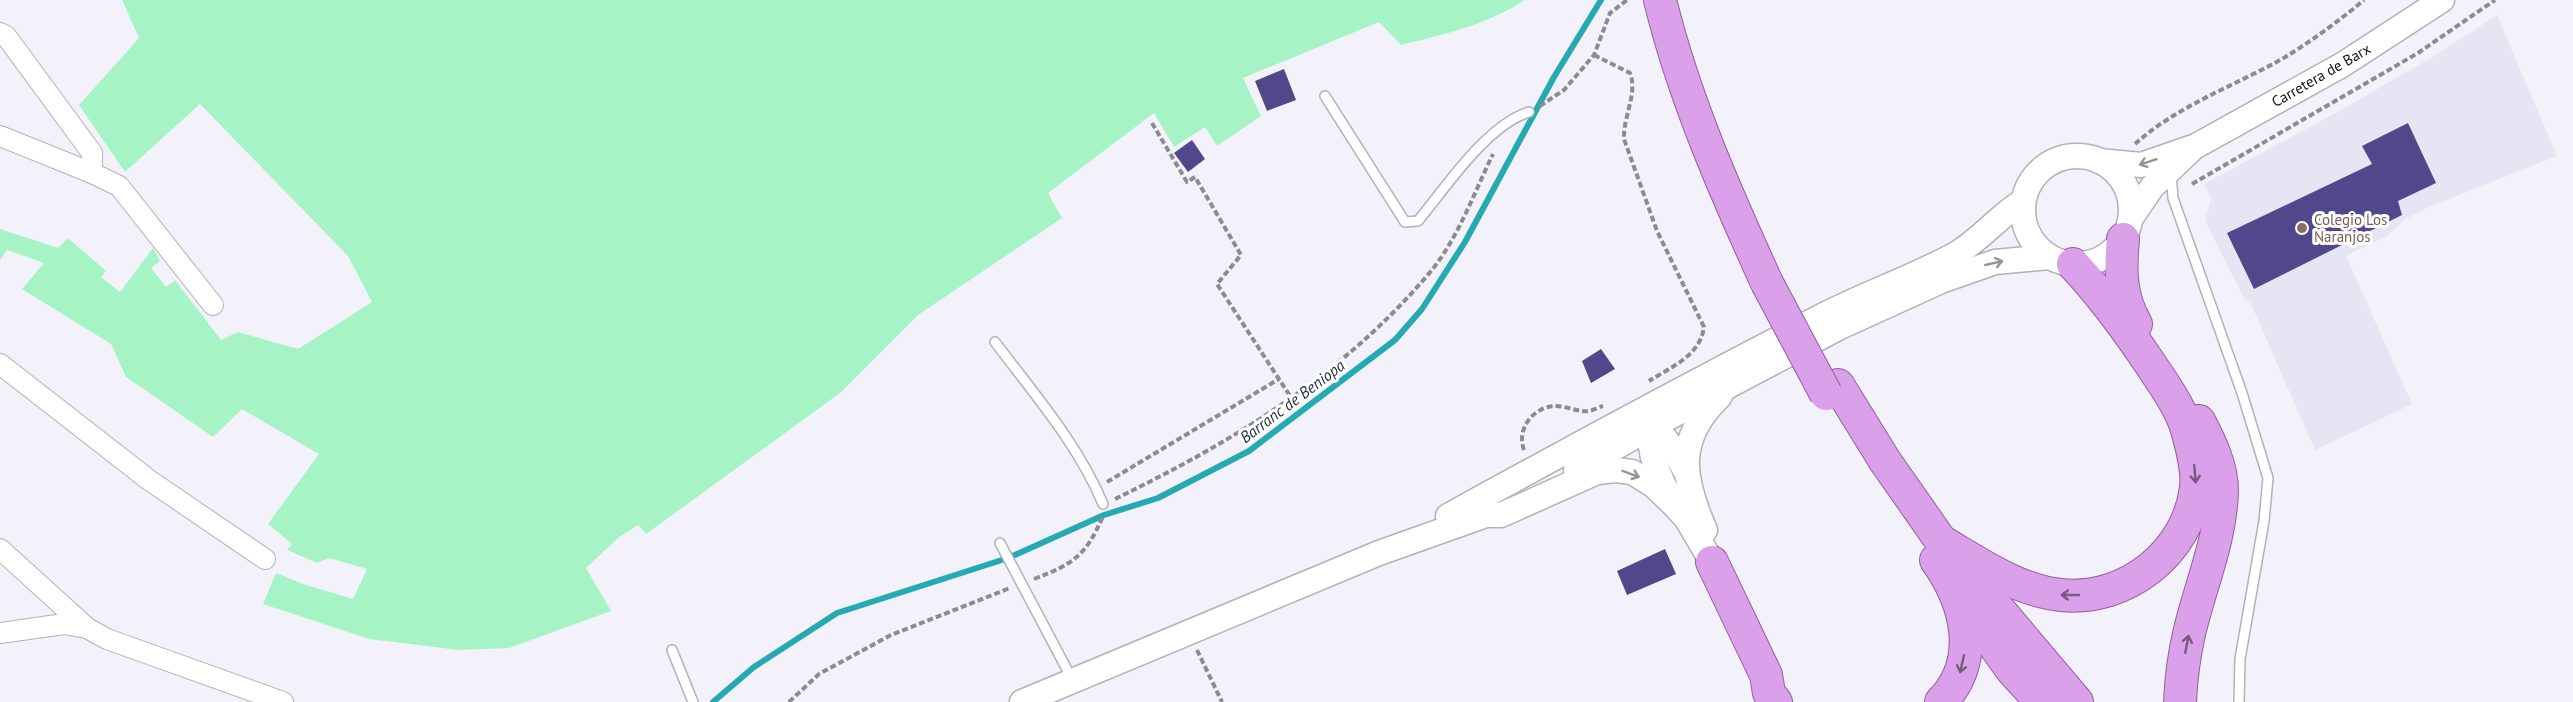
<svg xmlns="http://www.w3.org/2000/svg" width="2573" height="702" viewBox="0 0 2573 702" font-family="'PT Sans',sans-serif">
  <rect width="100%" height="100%" fill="#f3f2fa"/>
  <path fill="#e6e5f4" d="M2497,15L2557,156L2427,208L2404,220L2387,236L2346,256L2412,404L2315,450L2251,304L2243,296L2205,221L2211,199L2204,184L2341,110L2434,56Z"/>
  <path fill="#a6f4c6" d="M122,0H1525C1486,25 1446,34 1401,45L1379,22L1243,78L1261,116L1217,146L1205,127L1174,147L1154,113L1048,193L1062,218L918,315L840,393L646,534L638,525L618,538L586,568L611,611L509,648L459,650L369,639L263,604L276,573L303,584L353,599L367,569L329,558L317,563L287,550L292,544L268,524L319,454L242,409L213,437L126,377L111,344L22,289L44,263L7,250L0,260V229L58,248L68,238L106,271L101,277L120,292L153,248L160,261L151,268L166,287L175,280L221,340L238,332L298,349L372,302L348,256L200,104L125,172L79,105L139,38Z"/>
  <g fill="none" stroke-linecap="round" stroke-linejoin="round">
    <path stroke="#25aab4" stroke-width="6" d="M713,702L754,667L837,613L1008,558L1104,515L1158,498L1249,451L1395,340L1422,309L1465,242L1554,77L1601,0"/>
  </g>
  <g fill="#51488b">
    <path d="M1284,69L1296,100L1267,111L1255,81Z"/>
    <path d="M2408,123L2436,183L2398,201L2402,215L2254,289L2227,233L2372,164L2362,146Z"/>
    <path d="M1192,140L1205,159L1188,172L1174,153Z"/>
    <path d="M1601,349L1615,369L1591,383L1582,361Z"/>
    <path d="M1665,549L1676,574L1627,595L1617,571Z"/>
  </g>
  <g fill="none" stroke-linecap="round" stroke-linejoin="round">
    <g stroke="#b1b1b8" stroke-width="12">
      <g id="service">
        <path d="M1325,96L1405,222L1418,221C1446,187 1487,125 1529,112"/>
        <path d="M2171,173L2173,198L2242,393L2268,478L2264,521L2240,659L2239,702"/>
        <path d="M995,342C1034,394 1078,444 1103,504"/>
        <path d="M1000,543L1072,679"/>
        <path d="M672,650L693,702"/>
      </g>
    </g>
    <g stroke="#b1b1b8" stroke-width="22">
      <g id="minor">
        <path d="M0,33L6,36L92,153V173L0,136"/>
        <path d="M92,173L119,186L213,305"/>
        <path d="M0,364L149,480L265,559"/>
        <path d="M0,549L87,628L107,639L283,702"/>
        <path d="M0,633L64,624L87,628"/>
      </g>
    </g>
    <g stroke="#b1b1b8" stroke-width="27">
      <g id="tertiary">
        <circle cx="2077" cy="210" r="54"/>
        <path d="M2099,161L2141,165L2196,146L2342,65L2442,0"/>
        <path d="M2131,218L2152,187L2190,151"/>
        <path d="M1657,416C1642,444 1657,471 1670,498"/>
        <path d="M1640,424C1663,426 1676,454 1686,472"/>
        <path d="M1576,470L1651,427L1840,327L1941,281L1995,262L2049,257"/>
        <path d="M1448,516C1573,447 1698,380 1824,315C1867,293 1914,277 1956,254C1981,239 1999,216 2023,201"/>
        <path d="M1705,530C1682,478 1675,439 1720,396"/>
        <path d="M1022,702L1379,553L1486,515H1501L1597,472L1616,470L1632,472L1653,485L1674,505L1686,518L1712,562"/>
      </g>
    </g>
    <g stroke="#90609d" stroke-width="34">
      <g id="trunk">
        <path d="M1660,0C1684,98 1725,191 1767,283"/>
        <path d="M2123,239C2120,270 2120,296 2136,324"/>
        <path d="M1838,385L1885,461L1941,541L2077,702"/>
        <path d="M1941,541C1977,562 2018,591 2061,595C2126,602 2189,552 2196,487C2198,471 2193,452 2189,437C2183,410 2166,388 2151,365C2127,329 2103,296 2073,264"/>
        <path d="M1936,560C1966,602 1982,660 1941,702"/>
        <path d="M1712,562L1766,675L1769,693L1776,702"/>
        <path d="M1964,603L2011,669L2041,702"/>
        <path d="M2180,702C2181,679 2184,656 2189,634C2200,586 2221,540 2222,490C2222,466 2210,442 2199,421"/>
      </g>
    </g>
    <g stroke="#8c8b91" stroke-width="4" stroke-dasharray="6 3" stroke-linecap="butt">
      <path d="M1594,55L1630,73C1638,93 1623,117 1624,139L1657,231L1704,327C1700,356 1671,367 1649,381"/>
      <path d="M1540,106L1564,90L1594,55L1610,13L1627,0"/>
      <path d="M1152,123L1187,182L1195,177L1241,255L1217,284L1292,399"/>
      <path d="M2135,144C2177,106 2234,86 2282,59C2310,42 2339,21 2364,0"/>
      <path d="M2192,184L2418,53L2495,0"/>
      <path d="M1524,450C1517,432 1529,412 1548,407C1562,403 1577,413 1589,411C1594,410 1599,407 1603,406"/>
      <path d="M1107,482L1279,379"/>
      <path d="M1115,499C1232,442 1340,377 1426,277C1457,242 1473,195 1493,154"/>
      <path d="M1034,579C1073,564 1086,556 1103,516"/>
      <path d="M1197,650L1222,702"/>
      <path d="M789,702L819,674L891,635L1010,588"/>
    </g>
    <use href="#service" stroke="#fff" stroke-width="9"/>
    <use href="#minor" stroke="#fff" stroke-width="20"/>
    <use href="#tertiary" stroke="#fff" stroke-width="24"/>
    <use href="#trunk" stroke="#dba0ea" stroke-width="32"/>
    <g stroke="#90609d" stroke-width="34" stroke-linecap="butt">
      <path id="trunk-bridge" d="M1767,283L1826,394"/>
    </g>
    <use href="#trunk-bridge" stroke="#dba0ea" stroke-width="32"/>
  </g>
  <defs><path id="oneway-shaft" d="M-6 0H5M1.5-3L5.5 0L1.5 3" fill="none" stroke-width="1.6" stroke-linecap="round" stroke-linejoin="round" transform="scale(1.5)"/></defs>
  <g stroke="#959597">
    <use href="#oneway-shaft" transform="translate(2148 162) rotate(162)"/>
    <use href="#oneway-shaft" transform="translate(1994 263) rotate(-13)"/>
    <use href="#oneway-shaft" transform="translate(1631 474) rotate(20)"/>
  </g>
  <g stroke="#785a80">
    <use href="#oneway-shaft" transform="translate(2195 474) rotate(85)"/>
    <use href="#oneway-shaft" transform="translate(2070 595) rotate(-180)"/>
    <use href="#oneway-shaft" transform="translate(2187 644) rotate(-79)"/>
    <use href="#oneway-shaft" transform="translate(1962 664) rotate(103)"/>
  </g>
  <circle fill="#8d6e63" stroke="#fff" stroke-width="2" cx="2302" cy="228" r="6"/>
  <g text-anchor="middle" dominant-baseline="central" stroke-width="6" stroke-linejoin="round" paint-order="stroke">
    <g font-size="15" fill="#141417" stroke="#fff">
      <text transform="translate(2321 75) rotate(-30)">Carretera de Barx</text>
    </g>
    <g font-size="15" fill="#785e54" stroke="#fff" text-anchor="start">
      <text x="2314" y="219">Colegio Los<tspan x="2314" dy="17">Naranjos</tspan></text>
    </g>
    <g font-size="16" font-style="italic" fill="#1b3032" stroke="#fff">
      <text transform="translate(1292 401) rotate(-37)">Barranc de Beniopa</text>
    </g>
  </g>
</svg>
